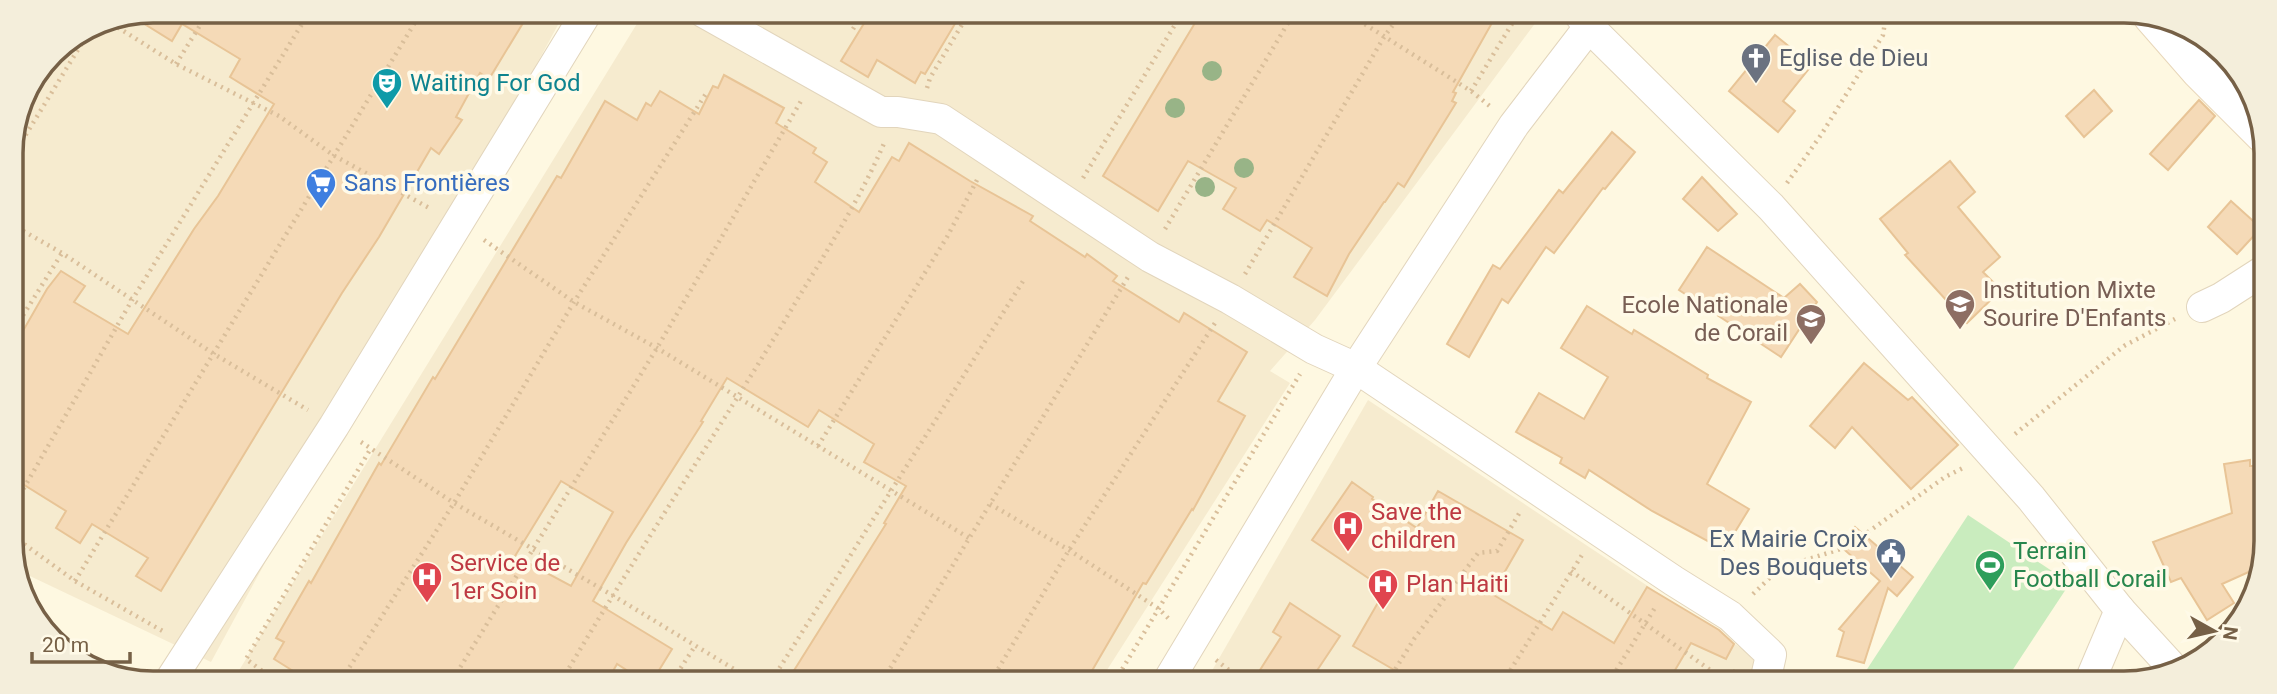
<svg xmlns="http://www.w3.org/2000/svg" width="2277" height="694" viewBox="0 0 2277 694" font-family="Roboto,sans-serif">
  <rect width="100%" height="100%" fill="#fef8e1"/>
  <g fill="#f6ebcf">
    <path d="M152,11L565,12L211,662L13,568L11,144L21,98L52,52L99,21Z"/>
    <path d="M622,12L1542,14L1315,320L1270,371L1290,383L1100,681L250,679L238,672L638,22Z"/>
    <path d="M1368,400L1792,682L1206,681Z"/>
  </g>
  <path fill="#c9ecbe" d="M1968,515L2070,583L2004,683H1858Z"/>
  <g fill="#f5dab7" stroke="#e8c496" stroke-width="2" fill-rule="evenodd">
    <path d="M152,10L523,11L518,20L523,23L489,79L480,73L456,117L462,120L439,154L431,148L379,237L342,293L161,591L136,576L148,558L92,524L80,543L56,528L66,511L13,478L12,350L47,289L61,271L85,286L74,302L128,334L194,229L218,196L274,104L230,77L240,59L182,24L172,41L130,15Z"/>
    <path d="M871,12H962L925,74L921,72L915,83L877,60L868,77L841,61Z"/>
    <path d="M1201,13L1497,14L1453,92L1456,93L1452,101L1456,103L1404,187L1398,183L1385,202H1384L1349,254L1327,296L1294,277L1312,248L1267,220L1260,231L1223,209L1236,188L1188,161L1158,211L1103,176Z"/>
    <path d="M1775,35L1812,65L1783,101L1795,111L1778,132L1729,91Z"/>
    <path d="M724,75L784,108L776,123L816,148L813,153L827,162L815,182L859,212L892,157L899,161L909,143L970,181L1033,216L1030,221L1085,257L1087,254L1117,276L1113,281L1179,322L1184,313L1247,352L1218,401L1245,416L1193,510L1192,509L1146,584L1143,583L1086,681L788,680L886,524L884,523L906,486L864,462L874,444L819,410L808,427L727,378L701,421L703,422L626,543L593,601L672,649L653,680H642L617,664L608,680L306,679L274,659L284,642L276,638L309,581L311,583L379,463L381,465L433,377L435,379L557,176L561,178L605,101L637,120L646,103L651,106L660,91L699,114L713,86L718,88ZM561,481L613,512L571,586L515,556Z"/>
    <path d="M2094,90L2112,111L2084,137L2066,116Z"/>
    <path d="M2199,100L2215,116L2168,170L2150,154Z"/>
    <path d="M1612,132L1635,152L1605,189L1603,188L1554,253L1546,247L1508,303L1502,299L1469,357L1447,344L1493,265L1500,269L1559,190L1563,193Z"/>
    <path d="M1950,161L1975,192L1958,207L2000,257L1983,272L2001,290L1967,323L1905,255L1908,253L1880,219Z"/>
    <path d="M1702,177L1737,214L1718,231L1683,199Z"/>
    <path d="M2231,201L2261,228L2237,254L2208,227Z"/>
    <path d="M1707,247L1784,298L1800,284L1817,302L1781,357L1679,290Z"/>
    <path d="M1587,306L1632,334L1634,330L1708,375L1707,378L1751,402L1707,484L1749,509L1724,550L1652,511L1589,470L1585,478L1560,463L1562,458L1516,432L1539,393L1584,419L1608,377L1561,348Z"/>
    <path d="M1864,363L1908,400L1912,397L1958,445L1911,489L1852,427L1835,448L1810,426Z"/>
    <path d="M2250,460V466H2262V566L2222,584L2234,603L2207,620L2181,578L2171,582L2153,542L2232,513L2224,464Z"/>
    <path d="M1352,482L1373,497L1372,499L1417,528L1438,491L1523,540L1492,594L1552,630L1563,612L1614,643L1647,587L1719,630L1734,644L1726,659L1691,643L1668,682H1415L1353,646L1383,594L1374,589L1377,584L1312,540Z"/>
    <path d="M1855,527L1913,577L1897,596L1888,588L1864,663L1837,656L1844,632L1839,629L1880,581L1839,545Z"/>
    <path d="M1290,603L1340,636L1310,681H1253L1281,637L1273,632Z"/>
  </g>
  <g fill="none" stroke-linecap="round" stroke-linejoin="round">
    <g stroke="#e2d5bc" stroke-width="32">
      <g id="street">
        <path d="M703,12L881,112H898L941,119L1150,257L1230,299L1314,349L1356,368L1674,581L1730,616L1771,655L1765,682"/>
        <path d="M1579,14L1589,27L1771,207L2031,498L2120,610L2173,668"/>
        <path d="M2202,307L2221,298L2263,271"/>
        <path d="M171,679L334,426L587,12"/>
        <path d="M1168,681L1356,368L1514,125L1589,27"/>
        <path d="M2089,683L2120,610"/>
      </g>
    </g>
    <g stroke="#e8d7ba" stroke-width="40">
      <path id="secondary" d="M2152,15L2200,70L2264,134"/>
    </g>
    <g stroke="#d9be9a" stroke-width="4.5" stroke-dasharray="2 5" stroke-linecap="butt">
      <path d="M1347,13L1471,91L1491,107"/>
      <path d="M106,20L176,64L279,116L333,155L431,209"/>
      <path d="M853,29L863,12"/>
      <path d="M176,64L209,11"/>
      <path d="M927,88L930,78L969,13"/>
      <path d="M1471,91L1518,14"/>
      <path d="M11,159L93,25"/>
      <path d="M1083,178L1182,13"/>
      <path d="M1787,183L1821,135L1883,35L1886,15"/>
      <path d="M11,224L62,253L214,354L308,410"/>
      <path d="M1165,229L1294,13"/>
      <path d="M484,240L574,302L657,348L969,538"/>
      <path d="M1245,274L1384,37L1401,14"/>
      <path d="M12,333L62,253"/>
      <path d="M2015,434L2124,346L2175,319"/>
      <path d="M361,442L454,503L612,595L752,680"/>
      <path d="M818,446L947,237L977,180"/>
      <path d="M990,504L1069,550L1159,609L1170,620"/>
      <path d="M13,507L132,300L310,11"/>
      <path d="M13,536L75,581L166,633"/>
      <path d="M1571,571L1720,677"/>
      <path d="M75,581L422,11"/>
      <path d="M1753,594L1780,568L1847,547L1945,477L1965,467"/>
      <path d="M1216,660L1243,681"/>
      <path d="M273,679L246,659L371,448"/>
      <path d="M342,679L454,503L574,302L707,92"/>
      <path d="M453,679L657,348L801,101"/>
      <path d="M562,680C633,559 711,442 784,322C819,262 858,205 885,141"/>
      <path d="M673,680L695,646"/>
      <path d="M772,680L1025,278"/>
      <path d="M883,680L1128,277"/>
      <path d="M991,681L1069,550L1215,323"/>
      <path d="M1115,681L1300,374"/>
      <path d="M1388,681L1414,639L1478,553L1497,551L1520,512"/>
      <path d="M1503,682L1582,555"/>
      <path d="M1609,682L1656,606"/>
      <path d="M1717,682L1720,677L1735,671"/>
    </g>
    <use href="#street" stroke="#fff" stroke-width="30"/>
    <use href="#secondary" stroke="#fff" stroke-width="38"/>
  </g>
  <g fill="#98b487">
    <circle cx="1212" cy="71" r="10"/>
    <circle cx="1175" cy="108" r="10"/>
    <circle cx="1244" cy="168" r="10"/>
    <circle cx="1205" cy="187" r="10"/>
  </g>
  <defs>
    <g id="church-pin" transform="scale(1.575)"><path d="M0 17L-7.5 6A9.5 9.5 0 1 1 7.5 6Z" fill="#6b7280" stroke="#fffae8"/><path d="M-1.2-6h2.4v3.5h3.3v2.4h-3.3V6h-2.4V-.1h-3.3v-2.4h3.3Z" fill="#fff"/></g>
    <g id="theatre-pin" transform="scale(1.575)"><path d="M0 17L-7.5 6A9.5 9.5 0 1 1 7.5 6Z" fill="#0f9aa8" stroke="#fffae8"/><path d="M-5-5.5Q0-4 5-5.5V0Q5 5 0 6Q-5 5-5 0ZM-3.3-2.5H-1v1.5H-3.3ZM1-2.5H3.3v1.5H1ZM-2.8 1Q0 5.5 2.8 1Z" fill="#fff"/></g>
    <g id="supermarket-pin" transform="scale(1.575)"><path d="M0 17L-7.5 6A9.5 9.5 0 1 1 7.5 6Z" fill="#3f7fe0" stroke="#fffae8"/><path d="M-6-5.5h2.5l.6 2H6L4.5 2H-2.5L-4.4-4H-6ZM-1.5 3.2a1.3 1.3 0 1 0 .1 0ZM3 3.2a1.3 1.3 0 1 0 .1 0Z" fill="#fff"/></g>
    <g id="school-pin" transform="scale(1.575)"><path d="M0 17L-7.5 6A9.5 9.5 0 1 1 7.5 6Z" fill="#8d6e63" stroke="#fffae8"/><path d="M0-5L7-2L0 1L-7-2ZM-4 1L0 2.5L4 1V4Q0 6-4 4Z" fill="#fff"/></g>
    <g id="hospital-pin" transform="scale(1.575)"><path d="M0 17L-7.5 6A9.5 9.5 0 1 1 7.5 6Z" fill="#e0444e" stroke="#fffae8"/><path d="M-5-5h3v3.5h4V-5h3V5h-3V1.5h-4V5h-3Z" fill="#fff"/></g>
    <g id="civic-pin" transform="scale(1.575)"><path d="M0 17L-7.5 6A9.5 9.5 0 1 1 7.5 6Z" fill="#5c6f8a" stroke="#fffae8"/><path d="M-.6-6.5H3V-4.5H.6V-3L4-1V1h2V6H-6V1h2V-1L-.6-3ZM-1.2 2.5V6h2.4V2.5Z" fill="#fff"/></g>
    <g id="stadium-pin" transform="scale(1.575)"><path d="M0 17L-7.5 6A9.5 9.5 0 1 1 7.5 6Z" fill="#2e9e5b" stroke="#fffae8"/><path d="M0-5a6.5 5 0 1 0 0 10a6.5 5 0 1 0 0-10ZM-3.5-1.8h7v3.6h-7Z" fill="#fff"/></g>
  </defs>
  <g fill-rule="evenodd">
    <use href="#church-pin" x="1756" y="58"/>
    <use href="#theatre-pin" x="387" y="83"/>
    <use href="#supermarket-pin" x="321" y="183"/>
    <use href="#school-pin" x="1960" y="304"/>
    <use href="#school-pin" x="1811" y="319"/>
    <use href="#hospital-pin" x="1348" y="526"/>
    <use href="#civic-pin" x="1891" y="553"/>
    <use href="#stadium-pin" x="1990" y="565"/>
    <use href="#hospital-pin" x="427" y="577"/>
    <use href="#hospital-pin" x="1383" y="584"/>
  </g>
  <g text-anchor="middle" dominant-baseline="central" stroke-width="7" stroke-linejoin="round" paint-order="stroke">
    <g font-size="24" fill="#5b616d" stroke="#fffae8" text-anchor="start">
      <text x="1779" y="58">Eglise de Dieu</text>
    </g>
    <g font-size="24" fill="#0d838f" stroke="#fffae8" text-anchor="start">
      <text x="410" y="83">Waiting For God</text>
    </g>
    <g font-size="24" fill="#366cbe" stroke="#fffae8" text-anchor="start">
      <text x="344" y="183">Sans Frontières</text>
    </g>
    <g font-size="24" fill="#785e54" stroke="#fffae8" text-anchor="start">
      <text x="1983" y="290">Institution Mixte<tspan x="1983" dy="28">Sourire D'Enfants</tspan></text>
      <text x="1788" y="305" text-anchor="end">Ecole Nationale<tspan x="1788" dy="28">de Corail</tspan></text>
    </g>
    <g font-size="24" fill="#be3a42" stroke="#fffae8" text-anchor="start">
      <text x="1371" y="512">Save the<tspan x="1371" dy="28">children</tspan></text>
      <text x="450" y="563">Service de<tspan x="450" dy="28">1er Soin</tspan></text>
      <text x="1406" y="584">Plan Haiti</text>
    </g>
    <g font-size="24" fill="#4e5e75" stroke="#fffae8" text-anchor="end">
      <text x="1868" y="539">Ex Mairie Croix<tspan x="1868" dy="28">Des Bouquets</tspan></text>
    </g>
    <g font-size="24" fill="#27864d" stroke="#fffae8" text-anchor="start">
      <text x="2013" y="551">Terrain<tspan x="2013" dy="28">Football Corail</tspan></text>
    </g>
  </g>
  <path d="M0 0H2277V694H0ZM153 23H2124A130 130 0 0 1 2254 153V541A130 130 0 0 1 2124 671H153A130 130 0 0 1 23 541V153A130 130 0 0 1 153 23Z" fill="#f4eedb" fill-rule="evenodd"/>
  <path fill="none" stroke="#766046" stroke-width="3.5" d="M153 23H2124A130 130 0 0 1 2254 153V541A130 130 0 0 1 2124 671H153A130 130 0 0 1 23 541V153A130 130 0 0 1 153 23Z"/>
  <g transform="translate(2214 631) rotate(98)" stroke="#fffae8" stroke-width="5" paint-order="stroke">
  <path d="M0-5L12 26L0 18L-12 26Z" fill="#766046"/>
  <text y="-10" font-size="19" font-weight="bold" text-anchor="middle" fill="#766046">N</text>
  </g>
  <path d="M32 652v10h98v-10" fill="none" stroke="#766046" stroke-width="3.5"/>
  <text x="42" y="652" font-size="21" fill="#766046" stroke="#fffae8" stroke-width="5" paint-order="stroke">20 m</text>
</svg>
